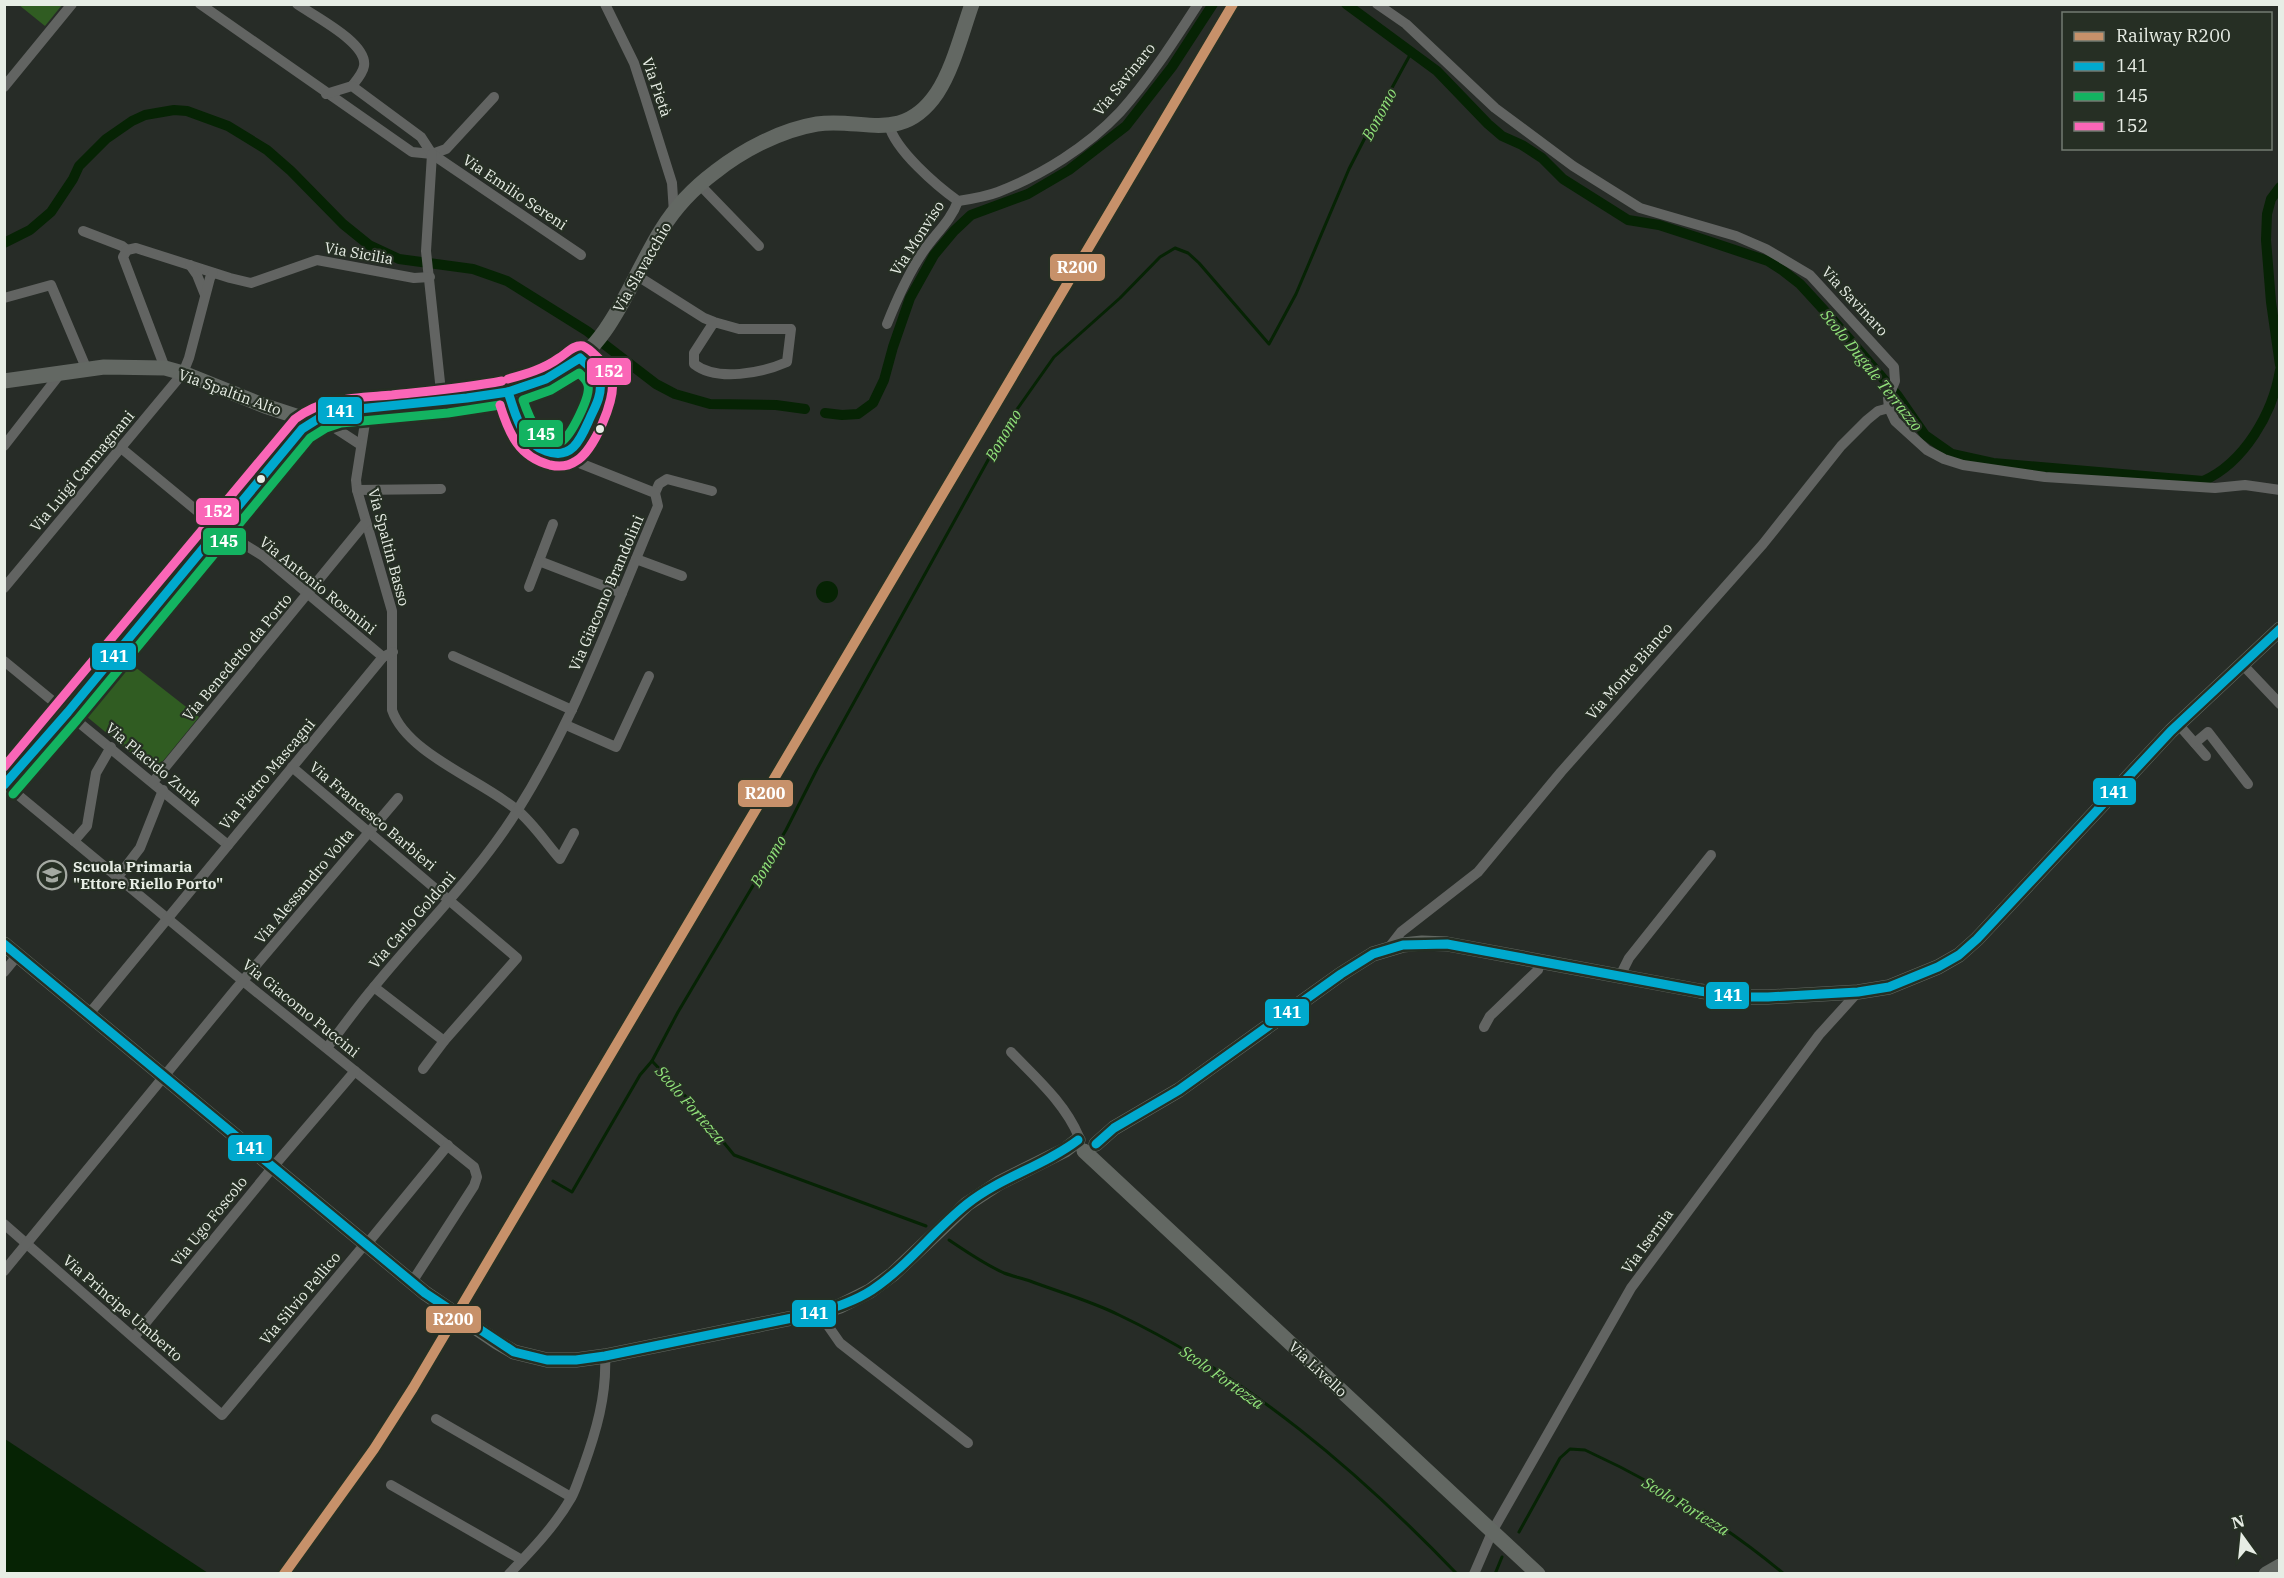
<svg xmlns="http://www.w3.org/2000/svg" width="2284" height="1578" viewBox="0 0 2284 1578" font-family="'IBM Plex Serif',serif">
  <rect width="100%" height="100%" fill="#272c27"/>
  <g fill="#305c22">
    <path d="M19,5H62L45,26Z"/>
    <path d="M130,663L199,717L154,772L86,716Z"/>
  </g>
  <g fill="#062304">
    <circle cx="827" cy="592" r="11"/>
    <path d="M4,1439H5L208,1573H5Z"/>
  </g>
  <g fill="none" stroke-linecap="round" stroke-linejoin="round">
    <g stroke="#062304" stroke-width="3">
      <path d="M652,1061L678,1012L786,830L817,769L1013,415L1054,357L1120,298L1160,257L1175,248L1188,253L1199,263L1269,344L1296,294L1349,169L1370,128L1411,53"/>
      <path d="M553,1181L572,1192L640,1075L652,1061L688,1099L734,1155L926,1226"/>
      <path d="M949,1240C967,1252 984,1264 1004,1273C1012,1276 1021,1278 1030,1281C1059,1292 1091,1301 1119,1315C1247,1376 1359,1472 1457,1574"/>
      <path d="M1519,1532L1560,1458L1570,1449L1585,1450C1657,1483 1723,1523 1784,1574"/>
      <path d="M1495,1574L1502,1557"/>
    </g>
    <g stroke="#062304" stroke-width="10">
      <path d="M1346,4L1437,71L1488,124L1502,136L1522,145L1542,158L1563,179L1628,220L1659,225L1696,237L1768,261L1782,270L1800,284L1833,320L1898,396L1925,435L1952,454L1993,463L2203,481C2244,463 2273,413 2280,370"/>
      <path d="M2280,187L2271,199L2267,214L2266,240L2271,302L2280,365"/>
      <path d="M4,243L30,230L51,212L73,179L79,166L106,139L132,121L145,115L174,110L187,111L228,126L267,150L291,171L343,224L369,245L399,259L473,269L507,281L587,331L656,384L675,394L710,404L776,405L805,409"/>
      <path d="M825,413L842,415L858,414L873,403L884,380L893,347L910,298L934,255L954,231L971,215L1028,194L1069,170L1126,126L1172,67L1213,4"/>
    </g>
    <g stroke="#626462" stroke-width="10">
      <path d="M200,4L412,152L432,154L446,149L494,97"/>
      <path d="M297,4C314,16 368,43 364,66C363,73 356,81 352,86"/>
      <path d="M605,4L634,63L645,97L672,183L674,213"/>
      <path d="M1377,4L1406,24L1495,108L1573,166L1640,208L1736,236L1766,249L1810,275L1894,367L1895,381L1888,398L1889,408L1895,421L1927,450L1944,459L1963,465L2045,477L2215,488L2245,485L2280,490"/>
      <path d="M4,87L72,4"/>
      <path d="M326,94L352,86L421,137L432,154L581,255"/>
      <path d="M889,125C895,150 937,186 958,201C971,199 985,197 998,192C1042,175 1087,147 1120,112C1149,80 1174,41 1198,4"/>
      <path d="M432,154L426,251L442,401"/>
      <path d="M700,185L759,246"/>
      <path d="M83,231L122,246L127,250"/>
      <path d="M127,250L136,248L230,278L251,283L317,260L414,278L430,277"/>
      <path d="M127,250L123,257L165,368"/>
      <path d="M190,265L197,275L205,295"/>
      <path d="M636,275L704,318L714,322L694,353V364C717,382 762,373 787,362L791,329H739L714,322"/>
      <path d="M4,298L51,285L87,370"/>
      <path d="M887,324C897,299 908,274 923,252C934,235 951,221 958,201"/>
      <path d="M508,391L515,414L528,441L536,447L556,455L567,453L581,440L600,392L598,377L580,358"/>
      <path d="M367,410L356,480L357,490L392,611V710C407,754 482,780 517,810C533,823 546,843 560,859L574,833"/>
      <path d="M323,415L335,428L361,445"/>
      <path d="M4,446L60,374"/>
      <path d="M121,448L219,529L263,556L383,657"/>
      <path d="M357,490L441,489"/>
      <path d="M655,493L659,484L667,479L712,491"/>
      <path d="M636,559L682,576"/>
      <path d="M539,561L622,593"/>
      <path d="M529,587L553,524"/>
      <path d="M4,588L183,373L189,358L210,278L213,273"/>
      <path d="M453,656L572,710"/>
      <path d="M4,661L228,845"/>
      <path d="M2242,664L2280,704"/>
      <path d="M2178,724L2206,756"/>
      <path d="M566,725L616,747L649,676"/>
      <path d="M2195,743L2208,732L2248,784"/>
      <path d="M292,767L517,958L444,1041L423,1069"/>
      <path d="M153,782L366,522"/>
      <path d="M6,785L243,981L474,1167L477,1177L474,1186L412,1282"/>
      <path d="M74,841L87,826L96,773L111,747"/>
      <path d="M117,878L140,848L163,790"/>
      <path d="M1387,950L1401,932L1478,872L1561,772L1763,544L1841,446L1867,420L1878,411L1889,408"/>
      <path d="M4,972L18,955"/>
      <path d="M1620,976L1629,958L1711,855"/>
      <path d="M374,987L444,1041"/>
      <path d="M89,1014L383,657L393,652"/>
      <path d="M1484,1027L1490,1016L1538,970L1540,962"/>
      <path d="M327,1048C342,1028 357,1007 374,987C422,928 476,876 517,811C577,716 614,609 658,506L655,493L577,462L567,453"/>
      <path d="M1011,1052C1036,1078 1065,1103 1079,1137"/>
      <path d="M4,1224L222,1415L360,1250L371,1239L448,1145"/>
      <path d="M4,1271L235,990L398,798"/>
      <path d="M824,1320L840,1343L968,1443"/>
      <path d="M134,1337L273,1167L355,1071"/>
      <path d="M436,1419L571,1497"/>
      <path d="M391,1485L522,1560"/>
      <path d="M509,1574C531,1551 555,1526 571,1498C576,1489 579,1478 583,1468C596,1432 607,1395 605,1356"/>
      <path d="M1474,1574L1493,1530L1631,1288L1819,1035L1858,992"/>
    </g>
    <g stroke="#636863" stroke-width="15">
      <path d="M4,381L104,367L165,368L183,373L265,406L311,421"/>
      <path d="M4,786L68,712L297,433C311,421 321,415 339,411C372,410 405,406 439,402C478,397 522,394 558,374C612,345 631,278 662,229C675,208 695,187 715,172C743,150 781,130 817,124C862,117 902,145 937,93C953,69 962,32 972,4"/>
      <path d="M4,944L425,1293L497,1342L514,1352L547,1360H576L605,1356L817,1313L840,1306L870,1291L893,1274L967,1204L999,1183L1065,1150L1078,1140"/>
      <path d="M1096,1144L1114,1128L1179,1090L1341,974L1373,954L1403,945L1422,943L1447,944L1700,991L1738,997H1768L1858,992L1889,987L1938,967L1959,955L1977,939L2171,731L2280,629"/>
      <path d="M1084,1151L1538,1574"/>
      <path d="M2266,1574L2280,1566"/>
    </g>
    <g stroke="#262f24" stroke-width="14">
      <g id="bus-1">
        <path d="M580,358C587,365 598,372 600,383C602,395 595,407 590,418C581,438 573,461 546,451C537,448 530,442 525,434C516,421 513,406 508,392L546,379Z"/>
        <path d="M4,785L68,712L302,429L321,417L339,411L467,398L508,392"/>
        <path d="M4,944L425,1293L514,1352L547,1360H576L605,1356L817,1313C836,1307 855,1301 872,1290C908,1266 933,1231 967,1204C1001,1177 1044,1166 1078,1140"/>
        <path d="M1096,1144L1114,1128L1179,1090L1341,974L1373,954L1403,945L1447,944L1700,991L1738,997H1768L1858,992L1889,987L1938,967L1959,955L1977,939L2171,731L2280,629"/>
      </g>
    </g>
    <g stroke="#262f24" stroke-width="14">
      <g id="bus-2">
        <path d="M579,373C583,377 587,380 588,385C591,396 571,436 561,442C537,440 530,420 523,400L551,390Z"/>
        <path d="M13,794L77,720L310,438L326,428L341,423L448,413L500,405"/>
      </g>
    </g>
    <g stroke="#262f24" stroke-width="14">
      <g id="bus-3">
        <path d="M500,405C509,434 519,457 550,465C559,467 569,466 576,461C594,451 616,399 612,380C610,371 604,363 597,357C593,353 588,348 583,346C574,344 566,354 559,358C544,369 526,374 508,379"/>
        <path d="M4,767L295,419C324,397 357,398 392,395C429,391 466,388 502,381"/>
      </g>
    </g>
    <use href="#bus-1" stroke="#00a9ce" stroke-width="9"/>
    <use href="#bus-2" stroke="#13b361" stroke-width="9"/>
    <use href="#bus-3" stroke="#fa66b7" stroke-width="9"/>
    <g stroke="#262f24" stroke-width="15">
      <path id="rail-1" d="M284,1574L374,1449L413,1388L1233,4"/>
    </g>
    <use href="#rail-1" stroke="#c7916a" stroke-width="10"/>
  </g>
  <defs>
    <g id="school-ring" transform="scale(1.5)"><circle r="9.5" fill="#262f24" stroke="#a4a9a2" stroke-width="1.5"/><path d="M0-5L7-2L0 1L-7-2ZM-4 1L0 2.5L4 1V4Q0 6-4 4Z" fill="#a4a9a2"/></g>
  </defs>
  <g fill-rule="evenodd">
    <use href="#school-ring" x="52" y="875"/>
  </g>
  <g fill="#e7ede5" stroke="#262f24" stroke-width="2">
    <circle cx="600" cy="429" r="5"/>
    <circle cx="261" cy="479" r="5"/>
  </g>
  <g text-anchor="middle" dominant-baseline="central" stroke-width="4.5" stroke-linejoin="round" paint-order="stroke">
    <g font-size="15" fill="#e7ede5" stroke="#262f24">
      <text transform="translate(1124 79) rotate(-51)">Via Savinaro</text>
      <text transform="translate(657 87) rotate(71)">Via Pietà</text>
      <text transform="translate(515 192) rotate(34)">Via Emilio Sereni</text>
      <text transform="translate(917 238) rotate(-57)">Via Monviso</text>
      <text transform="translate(359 253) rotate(10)">Via Sicilia</text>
      <text transform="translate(642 267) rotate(-60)">Via Slavacchio</text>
      <text transform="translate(1855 301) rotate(47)">Via Savinaro</text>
      <text transform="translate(230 392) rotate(20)">Via Spaltin Alto</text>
      <text transform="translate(82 471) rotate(-50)">Via Luigi Carmagnani</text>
      <text transform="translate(389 547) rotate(75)">Via Spaltin Basso</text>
      <text transform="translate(318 585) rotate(39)">Via Antonio Rosmini</text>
      <text transform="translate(606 593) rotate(-67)">Via Giacomo Brandolini</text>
      <text transform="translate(237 657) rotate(-50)">Via Benedetto da Porto</text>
      <text transform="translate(1629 671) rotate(-49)">Via Monte Bianco</text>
      <text transform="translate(154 764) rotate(40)">Via Placido Zurla</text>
      <text transform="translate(267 774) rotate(-50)">Via Pietro Mascagni</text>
      <text transform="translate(373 816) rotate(40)">Via Francesco Barbieri</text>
      <text transform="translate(304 886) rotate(-50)">Via Alessandro Volta</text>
      <text transform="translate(412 920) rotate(-49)">Via Carlo Goldoni</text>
      <text transform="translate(301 1008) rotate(39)">Via Giacomo Puccini</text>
      <text transform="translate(209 1221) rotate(-51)">Via Ugo Foscolo</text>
      <text transform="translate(1647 1241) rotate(-54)">Via Isernia</text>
      <text transform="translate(300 1298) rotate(-50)">Via Silvio Pellico</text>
      <text transform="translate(123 1308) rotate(41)">Via Principe Umberto</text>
      <text transform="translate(1318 1369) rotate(43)">Via Livello</text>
    </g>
    <g font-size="15" font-weight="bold" fill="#e7ede5" stroke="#262f24" text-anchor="start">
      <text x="73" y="866">Scuola Primaria<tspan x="73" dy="17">"Ettore Riello Porto"</tspan></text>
    </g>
    <g font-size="16" font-style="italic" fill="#91e27a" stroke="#262f24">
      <text transform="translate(1379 114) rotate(-62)">Bonomo</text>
      <text transform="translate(1872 370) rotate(51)">Scolo Dugale Terrazzo</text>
      <text transform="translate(1003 435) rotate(-60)">Bonomo</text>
      <text transform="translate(768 861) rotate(-60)">Bonomo</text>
      <text transform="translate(691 1105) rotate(49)">Scolo Fortezza</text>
      <text transform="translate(1222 1377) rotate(35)">Scolo Fortezza</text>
      <text transform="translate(1686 1506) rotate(31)">Scolo Fortezza</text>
    </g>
  </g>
  <g stroke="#262f24" stroke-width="2">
    <rect x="1049" y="253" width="57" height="29" rx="6" fill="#c7916a"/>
    <rect x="586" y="357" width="46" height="29" rx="6" fill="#fa66b7"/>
    <rect x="317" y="396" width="46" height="29" rx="6" fill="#00a9ce"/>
    <rect x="518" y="419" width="46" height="29" rx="6" fill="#13b361"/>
    <rect x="195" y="497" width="45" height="29" rx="6" fill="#fa66b7"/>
    <rect x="202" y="527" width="45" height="29" rx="6" fill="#13b361"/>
    <rect x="91" y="642" width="46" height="29" rx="6" fill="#00a9ce"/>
    <rect x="2092" y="777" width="45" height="29" rx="6" fill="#00a9ce"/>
    <rect x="737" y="779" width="57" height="29" rx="6" fill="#c7916a"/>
    <rect x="1705" y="981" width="45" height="29" rx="6" fill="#00a9ce"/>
    <rect x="1264" y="998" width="46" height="29" rx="6" fill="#00a9ce"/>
    <rect x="227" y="1134" width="46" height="28" rx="6" fill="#00a9ce"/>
    <rect x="791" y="1299" width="46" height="29" rx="6" fill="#00a9ce"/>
    <rect x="425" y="1305" width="57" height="29" rx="6" fill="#c7916a"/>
  </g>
  <g font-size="16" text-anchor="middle" font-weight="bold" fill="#fff">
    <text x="1077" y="273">R200</text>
    <text x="609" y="377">152</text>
    <text x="340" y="417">141</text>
    <text x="541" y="440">145</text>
    <text x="218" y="517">152</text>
    <text x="224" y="547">145</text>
    <text x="114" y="662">141</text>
    <text x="2114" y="798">141</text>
    <text x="765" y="799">R200</text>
    <text x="1728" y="1001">141</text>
    <text x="1287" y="1018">141</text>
    <text x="250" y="1154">141</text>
    <text x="814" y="1319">141</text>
    <text x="453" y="1325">R200</text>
  </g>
  <rect width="2284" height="1578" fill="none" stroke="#e7ede5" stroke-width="12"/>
  <rect x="2062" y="12" width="210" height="138" fill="#262f24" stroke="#737b71" stroke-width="1.5"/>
  <rect x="2074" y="32" width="30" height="9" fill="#c7916a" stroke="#737b71" stroke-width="1.5"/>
  <text x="2116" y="42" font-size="18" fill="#e7ede5">Railway R200</text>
  <rect x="2074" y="62" width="30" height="9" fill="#00a9ce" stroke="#737b71" stroke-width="1.5"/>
  <text x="2116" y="72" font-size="18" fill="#e7ede5">141</text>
  <rect x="2074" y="92" width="30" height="9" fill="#13b361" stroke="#737b71" stroke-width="1.5"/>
  <text x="2116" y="102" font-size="18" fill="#e7ede5">145</text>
  <rect x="2074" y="122" width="30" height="9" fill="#fa66b7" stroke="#737b71" stroke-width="1.5"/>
  <text x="2116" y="132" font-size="18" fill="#e7ede5">152</text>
  <g transform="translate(2242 1536) rotate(345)" stroke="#262f24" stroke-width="4.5" paint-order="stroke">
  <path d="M0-4.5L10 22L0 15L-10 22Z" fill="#e7ede5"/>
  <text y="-9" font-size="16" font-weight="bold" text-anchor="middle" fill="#e7ede5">N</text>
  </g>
</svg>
